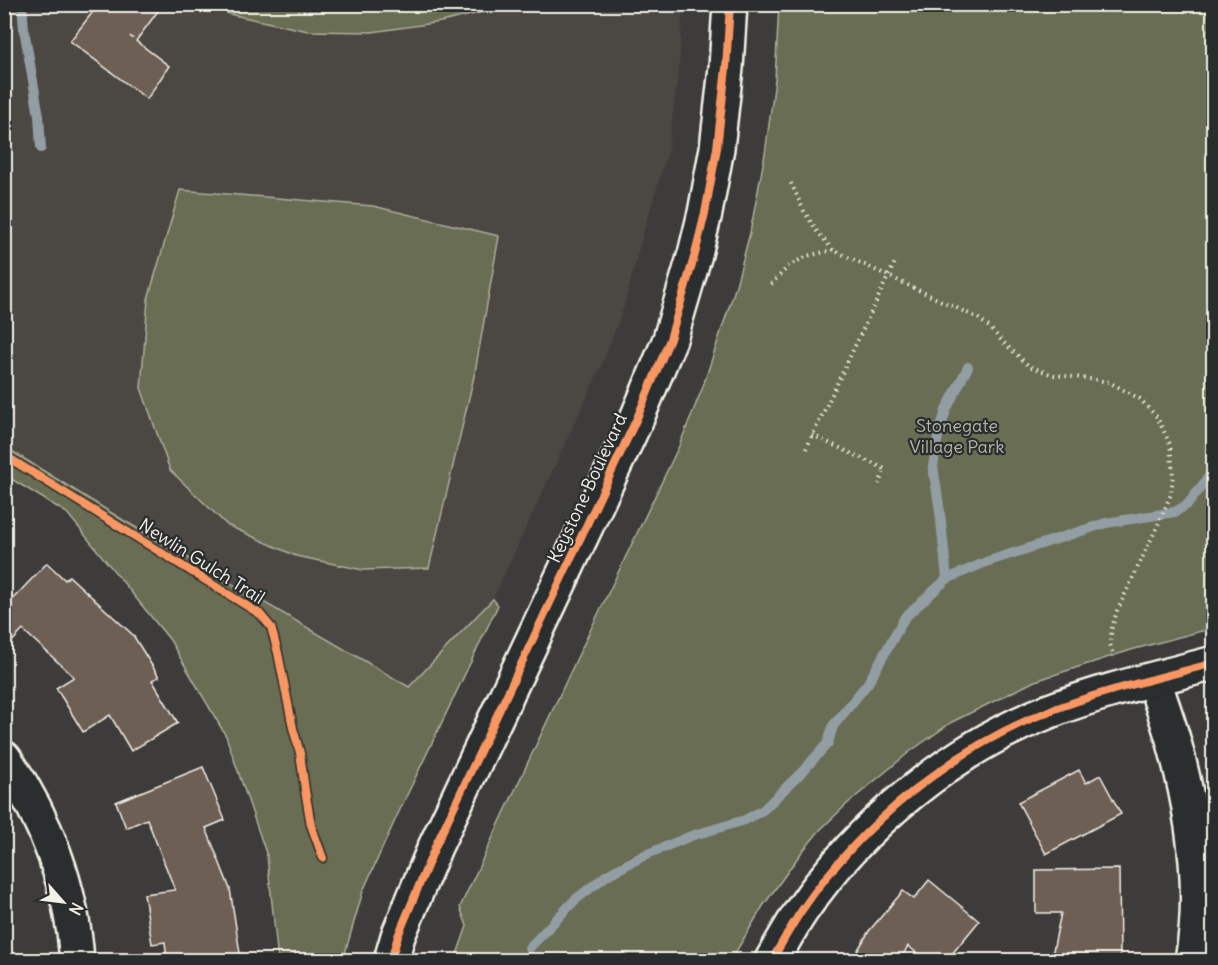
<svg xmlns="http://www.w3.org/2000/svg" width="1218" height="965" viewBox="0 0 1218 965" font-family="Delius,sans-serif">
  <rect width="100%" height="100%" fill="#3e3c3a"/>
  <filter id="ink" filterUnits="userSpaceOnUse"><feTurbulence type="fractalNoise" baseFrequency=".0167" numOctaves="2"/><feDisplacementMap in="SourceGraphic" scale="12" xChannelSelector="R" yChannelSelector="G"/><feConvolveMatrix kernelMatrix="1 2 1 2 8 2 1 2 1" color-interpolation-filters="sRGB"/></filter>
  <g filter="url(#ink)">
    <path fill="#4c4642" d="M4,5H683L679,67L668,150L642,237L624,307L602,364L493,599L409,687L123,520L5,447Z"/>
    <g fill="#676d52" stroke="#aeaf9d" stroke-width="1.5">
      <path d="M214,5H513L441,22L372,32L308,31L229,14Z"/>
      <path d="M779,5H1213V628L1131,650L1035,681L952,722L908,753L847,804L820,830L801,853L763,906L731,960H455L467,926L460,907L577,658L679,446L702,389L735,289L750,233L765,154L775,80Z"/>
      <path d="M180,190L373,206L499,236L475,372L429,568L363,570L296,556L227,525L170,470L141,388L148,299Z"/>
      <path d="M5,447L123,520L409,687L493,599L498,605L396,818L363,891L343,960H278L267,856L226,736L170,640L67,513L5,475Z"/>
    </g>
    <g fill="none" stroke-linecap="round" stroke-linejoin="round">
      <g stroke="#939da4" stroke-width="10">
        <path d="M22,4L24,29L39,116L41,148"/>
        <path d="M947,579L940,512L933,466L938,437L946,410L968,367"/>
        <path d="M529,948L575,900L607,875L645,855L691,836L745,820L763,810L803,771L828,743L833,726L868,683L905,617L947,579L986,562L1106,523L1175,512L1188,504L1214,470"/>
      </g>
    </g>
    <g fill="#6e5f55" stroke="#f4f1e8" stroke-width="1.5">
      <path d="M99,4H163L136,41L169,66L147,99L70,41Z"/>
      <path d="M47,563L65,580L69,576L133,635L159,677L152,680L178,723L131,751L110,715L83,732L56,688L74,677L23,630L4,650V608Z"/>
      <path d="M203,767L225,820L206,828L230,889L241,960H167L165,942L152,944L144,894L175,890L147,819L126,828L116,802Z"/>
      <path d="M1079,770L1086,783L1100,775L1121,814L1046,854L1018,802Z"/>
      <path d="M1119,869L1120,960H1051L1061,913H1036V870Z"/>
      <path d="M929,880L979,921L947,960H926L908,946L900,960H852L869,931L903,891L914,899Z"/>
    </g>
    <g fill="none" stroke-linecap="round" stroke-linejoin="round">
      <g stroke="#f4f1e8" stroke-width="38">
        <g id="minor">
          <path d="M1154,680C1161,703 1170,726 1176,750C1194,818 1205,891 1192,960"/>
          <path d="M4,758C46,817 72,889 77,960"/>
          <path d="M772,960C782,943 791,926 802,910C860,825 952,749 1047,712C1101,691 1158,678 1214,663"/>
        </g>
      </g>
      <g stroke="#f4f1e8" stroke-width="38">
        <path id="tertiary" d="M391,960L398,936L435,847L637,418L670,339L695,254L705,213L717,148L726,68L730,4"/>
      </g>
      <g stroke="#f4f1e8" stroke-width="4" stroke-dasharray="1.5 4.5" stroke-linecap="butt">
        <path d="M131,38L134,34"/>
        <path d="M791,183L804,211L816,230L833,250L978,318L990,328L1003,342L1029,366L1053,375L1075,377L1109,382L1140,399L1157,417L1170,444L1173,475L1171,494L1157,527L1117,611L1112,628L1110,643L1113,656"/>
        <path d="M771,284L790,265L807,256L833,250"/>
        <path d="M812,435L885,469L879,484"/>
        <path d="M806,449L896,260"/>
      </g>
      <use href="#minor" stroke="#2a2d2e" stroke-width="33"/>
      <use href="#tertiary" stroke="#2a2d2e" stroke-width="33"/>
      <g stroke="#2a2d2e" stroke-width="11">
        <g id="cycleway">
          <path d="M4,455L260,614L271,627L278,653L293,728L300,753L305,790L311,825L323,858"/>
          <path d="M391,960L398,936L435,847L637,418L670,339L695,254L705,213L717,148L726,68L730,4"/>
          <path d="M772,960C782,943 791,926 802,910C860,825 952,749 1047,712C1101,691 1158,678 1214,663"/>
        </g>
      </g>
      <use href="#cycleway" stroke="#f99763" stroke-width="8"/>
    </g>
  </g>
  <g text-anchor="middle" dominant-baseline="central" stroke-width="4.5" stroke-linejoin="round" paint-order="stroke">
    <g font-size="18" fill="#b5b6a4" stroke="#2a2d2e">
      <text x="957" y="425">Stonegate<tspan x="957" dy="21">Village Park</tspan></text>
    </g>
    <g font-size="18" fill="#f4f1e8" stroke="#2a2d2e">
      <text transform="translate(587 488) rotate(-65)">Keystone Boulevard</text>
      <text transform="translate(202 561) rotate(32)">Newlin Gulch Trail</text>
    </g>
  </g>
  <rect width="1218" height="965" fill="none" stroke="#2a2d2e" stroke-width="24"/>
  <rect x="12" y="12" width="1194" height="941" fill="none" stroke="#f4f1e8" stroke-width="2" filter="url(#ink)"/>
  <g transform="translate(63 902) rotate(118)" stroke="#2a2d2e" stroke-width="4.5" paint-order="stroke">
  <path d="M0-4.5L10 22L0 15L-10 22Z" fill="#f4f1e8"/>
  <text y="-9" font-size="16" font-weight="bold" text-anchor="middle" fill="#f4f1e8">N</text>
  </g>
</svg>
